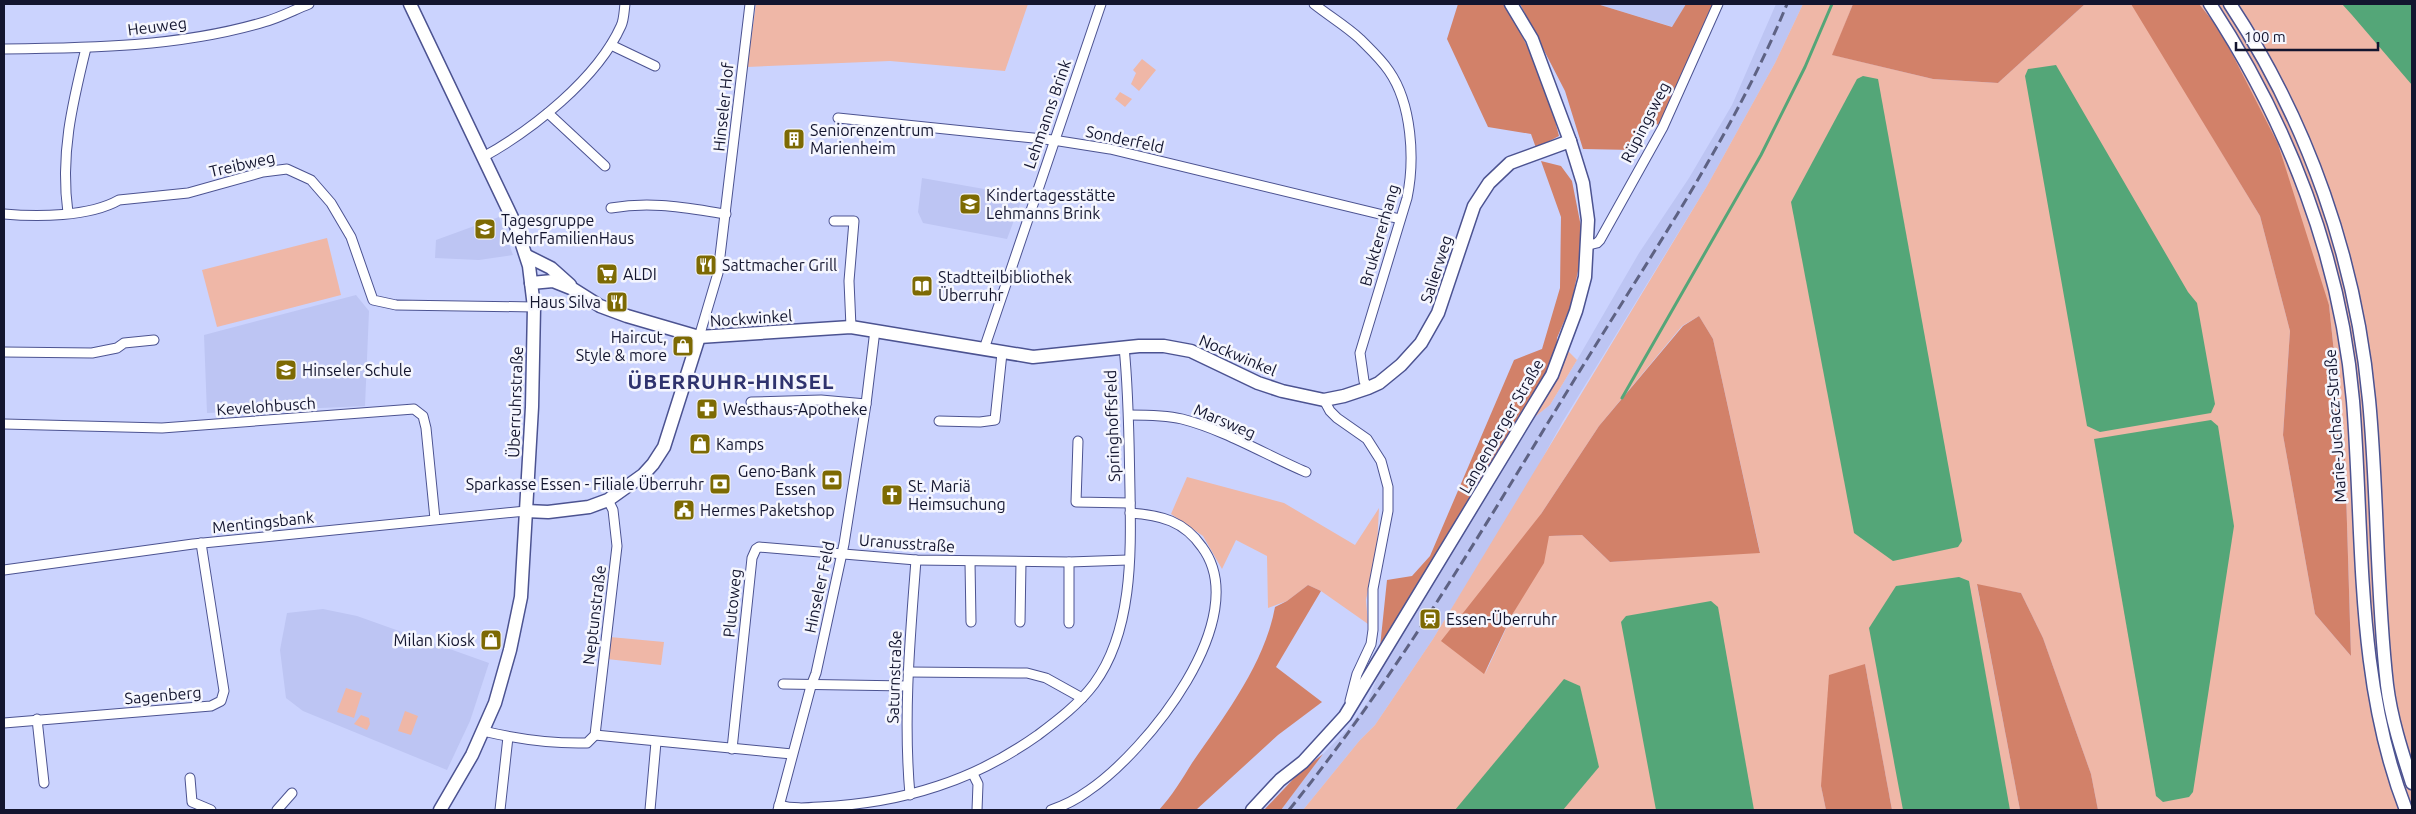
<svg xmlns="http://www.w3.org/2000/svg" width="2416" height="814" viewBox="0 0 2416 814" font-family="Ubuntu,sans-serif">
  <rect width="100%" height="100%" fill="#cbd3fe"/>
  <g fill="#bdc5f3">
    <path d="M1597,4H1686L1673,27Z"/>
    <path d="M1776,4H1803L1775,63L1707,186L1563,421L1530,481L1433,639L1375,725L1360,740L1303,810H1281L1323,754L1346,731L1367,703L1388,651L1527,423L1550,405L1577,360L1639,253L1689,178L1732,105Z"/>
    <path d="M922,178L1023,196L1007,239L923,223L918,212Z"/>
    <path d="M499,217L513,255L479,260L435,258L436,240Z"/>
    <path d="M356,295L369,311L365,406L207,413L204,335Z"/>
    <path d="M323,609L357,616L489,663L470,721L447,770L303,711L286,698L280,650L287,613Z"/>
  </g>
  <g fill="#efb7a7" fill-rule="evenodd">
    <path d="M756,4H1028L1005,71L890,61L747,67Z"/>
    <path d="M1803,4H1853L1833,55L1933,79L1998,83L2085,4L2133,5L2260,216L2290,331L2283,435L2315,614L2351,656L2345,458L2329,305L2220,30L2199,4H2412V810H2098L2091,774L2043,638L2021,593L1977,585L2020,810H1892L1865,664L1821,786L1826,810H1303L1360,740L1375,725L1433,639L1707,186L1775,63ZM1699,316L1713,339L1760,552L1610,562L1582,535L1549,536L1485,674L1541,514L1599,426L1682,326Z"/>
    <path d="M1142,59L1156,70L1139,91L1131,84L1136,73L1133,70Z"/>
    <path d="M1120,92L1132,99L1125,107L1115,99Z"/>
    <path d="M327,238L341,295L217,327L202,270Z"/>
    <path d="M1566,349L1577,360L1550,405L1527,423Z"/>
    <path d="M1187,477L1284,503L1355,545L1379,508L1377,547L1366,600L1368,624L1321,591L1308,585L1287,601L1268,608L1267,556L1236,540L1222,569L1203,536L1171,514Z"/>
    <path d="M610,637L664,642L661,665L607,659Z"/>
    <path d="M346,688L362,693L354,718L337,712Z"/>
    <path d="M405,711L418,716L411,735L398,731Z"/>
    <path d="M361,715L369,718L370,724L367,730L354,724Z"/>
  </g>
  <g fill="#d28169">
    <path d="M1458,4H1506L1545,82L1559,136L1536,148L1531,134L1488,127L1447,39Z"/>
    <path d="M1520,4H1597L1672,27L1686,4H1716L1659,125L1642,119L1633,150L1583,149L1565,91Z"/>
    <path d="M1853,4H2085L1998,83L1933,79L1832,55Z"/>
    <path d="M2131,4H2199L2220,30L2278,144L2329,305L2345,458L2351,656L2315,614L2283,435L2290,331L2260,216Z"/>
    <path d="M1541,161L1561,166L1572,181L1584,242L1571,305L1557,338L1556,358L1380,647L1387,580L1412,576L1430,556L1514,360L1542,349L1560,288L1561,217Z"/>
    <path d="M1699,316L1713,339L1760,553L1610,562L1582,535L1549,536L1544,563L1512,615L1484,674L1441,641L1541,514L1599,426L1683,326Z"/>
    <path d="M1977,584L2021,593L2043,638L2091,774L2098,810H2020Z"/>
    <path d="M1308,585L1321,591L1276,667L1322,702L1278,735L1196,810H1159C1172,796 1182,779 1192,763C1224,717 1265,663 1275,607L1287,601Z"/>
    <path d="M1865,664L1892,810H1826L1821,786L1829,675Z"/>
    <path d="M1323,754L1281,810H1264L1299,773Z"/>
  </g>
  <g fill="#54a678">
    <path d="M2342,4H2412V85L2352,15Z"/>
    <path d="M2056,65L2188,292L2197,303L2215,404L2211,413L2100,432L2087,426L2025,76L2028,69Z"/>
    <path d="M1863,76L1878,79L1962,541L1958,547L1893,561L1854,533L1791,202L1857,79Z"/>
    <path d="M2211,420L2218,426L2234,526L2193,792L2189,797L2163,802L2156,796L2094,439Z"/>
    <path d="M1959,577L1969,581L2010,810H1903L1869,628L1896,586Z"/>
    <path d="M1711,601L1718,607L1754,810H1656L1621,622L1626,616Z"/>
    <path d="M1564,679L1580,686L1599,767L1563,810H1455Z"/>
  </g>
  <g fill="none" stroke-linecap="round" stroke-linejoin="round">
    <path stroke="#54a678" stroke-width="3" d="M1622,398L1761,155L1805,67L1832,4"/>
    <g stroke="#4c5391" stroke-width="11">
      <g id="street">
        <path d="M1314,4C1329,16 1346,26 1360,39C1370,49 1381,59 1389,71C1412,104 1415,160 1407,198L1360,353L1364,381L1368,388"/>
        <path d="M611,45L655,66"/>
        <path d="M4,49C90,48 180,47 264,22C279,18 294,10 309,4"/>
        <path d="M548,113L605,166"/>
        <path d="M838,118L1053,140L1110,149L1400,219"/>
        <path d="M483,157C532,130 597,79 621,26C624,20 624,11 625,4"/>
        <path d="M611,208C653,201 685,208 726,214"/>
        <path d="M68,213C60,155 72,105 86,48"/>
        <path d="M4,214C37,217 89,217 119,200L188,193L263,172L287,169L311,180L331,203L351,237L373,300L396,305L534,307"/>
        <path d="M834,221H854L849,281L851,327"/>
        <path d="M1589,245L1597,243L1600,240L1663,127L1718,4"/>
        <path d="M699,337L718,273L750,4"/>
        <path d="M984,349L1101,4"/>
        <path d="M4,352L92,353L117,348L124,343L154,340"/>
        <path d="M1324,400L1330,411L1337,418L1367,439L1381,461L1388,487V511L1373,589V630L1371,644L1357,674L1350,701"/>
        <path d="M751,402L821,400L866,404"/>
        <path d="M1129,415C1146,415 1165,415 1182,419C1225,430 1266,455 1306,472"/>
        <path d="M939,421L980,422L995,420L1002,353"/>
        <path d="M4,424L162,428L414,409L423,416L426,428L435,519"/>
        <path d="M1078,441L1076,502L1130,503"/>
        <path d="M970,562L971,622"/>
        <path d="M1069,562V623"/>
        <path d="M4,570L193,544L526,511"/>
        <path d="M1020,622L1021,562"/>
        <path d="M908,672L1027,673L1046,678L1082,698"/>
        <path d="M783,684L907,686"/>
        <path d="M37,719L44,783"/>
        <path d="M4,723L211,706L221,701L224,691L201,543"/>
        <path d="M483,731C517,739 551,744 587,743L595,735L617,546L613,510L608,500"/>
        <path d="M595,735L792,754"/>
        <path d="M732,749L752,558L756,549L759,547L916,560L1069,562L1128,560"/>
        <path d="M973,774L978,784L977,810"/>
        <path d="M190,778L192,802L211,810"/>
        <path d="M910,795C903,717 910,638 916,560"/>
        <path d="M779,805C793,809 806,808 820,807C861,805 899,799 938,786C975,774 1007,757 1038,735C1058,720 1079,704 1094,684C1133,631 1131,553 1130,491C1129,443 1129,395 1124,347"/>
        <path d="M277,810L292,793"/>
        <path d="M500,810L508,737"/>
        <path d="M650,810L656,742"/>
        <path d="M778,810L811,686L816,673L844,544L866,404L875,330"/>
        <path d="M1051,810C1063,806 1077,799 1088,791C1146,752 1255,618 1202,547C1184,521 1161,515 1130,513"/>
      </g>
    </g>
    <g stroke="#4c5391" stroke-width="15">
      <g id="secondary">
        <path d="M410,4L516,226L529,266L534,307L532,407L521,597L510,650L495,703L472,755L440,810"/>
        <path d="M2210,4C2288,123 2341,259 2353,401C2364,539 2355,679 2406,810"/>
        <path d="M2230,4C2308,122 2356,259 2369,400C2378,494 2376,590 2387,685C2391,718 2402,752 2412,783"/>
        <path d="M527,256L551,268L570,285"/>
        <path d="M531,283L553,281L573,289L600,306L627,316L699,337L851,327L1033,357L1139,346H1164L1191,351L1258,383L1282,391L1324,400L1344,396L1368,388L1379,383L1401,365L1421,343L1438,313L1474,206L1489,183L1510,163L1570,141"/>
        <path d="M526,511L548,512L589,507L608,500L643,475L653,464L664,447L699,337"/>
        <path d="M1252,810L1280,780L1303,762L1345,716L1552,375L1576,311L1585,277L1588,220L1583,183L1570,141L1532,39L1511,4"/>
      </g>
    </g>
    <use href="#street" stroke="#fff" stroke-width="9"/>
    <use href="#secondary" stroke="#fff" stroke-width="12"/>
    <path stroke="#5e6283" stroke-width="3" stroke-dasharray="10 5" stroke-linecap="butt" d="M1289,810C1398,675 1485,525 1576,377C1650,256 1733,136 1787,4"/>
  </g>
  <defs>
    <g id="building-square" transform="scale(1.125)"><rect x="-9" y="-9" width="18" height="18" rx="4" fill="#7d6a03" stroke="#f5f6fe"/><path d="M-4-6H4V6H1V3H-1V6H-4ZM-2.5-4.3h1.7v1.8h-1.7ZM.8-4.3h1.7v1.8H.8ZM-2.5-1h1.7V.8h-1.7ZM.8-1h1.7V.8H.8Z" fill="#fff"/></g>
    <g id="school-square" transform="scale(1.125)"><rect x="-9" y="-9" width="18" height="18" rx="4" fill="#7d6a03" stroke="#f5f6fe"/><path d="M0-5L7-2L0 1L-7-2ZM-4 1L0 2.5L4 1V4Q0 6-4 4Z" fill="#fff"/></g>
    <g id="restaurant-square" transform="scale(1.125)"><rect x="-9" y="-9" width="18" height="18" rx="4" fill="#7d6a03" stroke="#f5f6fe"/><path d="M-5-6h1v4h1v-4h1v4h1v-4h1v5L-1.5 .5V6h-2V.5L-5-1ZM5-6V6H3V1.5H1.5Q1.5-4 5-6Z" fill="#fff"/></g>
    <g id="supermarket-square" transform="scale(1.125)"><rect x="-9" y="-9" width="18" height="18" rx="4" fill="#7d6a03" stroke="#f5f6fe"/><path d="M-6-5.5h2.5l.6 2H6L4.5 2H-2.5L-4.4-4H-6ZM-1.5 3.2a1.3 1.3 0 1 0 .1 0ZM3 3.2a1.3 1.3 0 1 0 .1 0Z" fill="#fff"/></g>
    <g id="library-square" transform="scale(1.125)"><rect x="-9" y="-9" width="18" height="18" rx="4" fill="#7d6a03" stroke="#f5f6fe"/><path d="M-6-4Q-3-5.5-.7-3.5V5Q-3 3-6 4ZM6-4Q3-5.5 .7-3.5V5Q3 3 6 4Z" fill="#fff"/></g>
    <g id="shop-square" transform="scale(1.125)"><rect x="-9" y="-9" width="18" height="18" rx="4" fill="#7d6a03" stroke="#f5f6fe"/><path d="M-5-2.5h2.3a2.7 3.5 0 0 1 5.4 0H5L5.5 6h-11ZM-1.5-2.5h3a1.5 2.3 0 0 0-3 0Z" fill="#fff"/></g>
    <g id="pharmacy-square" transform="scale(1.125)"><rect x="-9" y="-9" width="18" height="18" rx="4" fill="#7d6a03" stroke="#f5f6fe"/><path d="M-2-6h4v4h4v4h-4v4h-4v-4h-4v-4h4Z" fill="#fff"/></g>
    <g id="bank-square" transform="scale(1.125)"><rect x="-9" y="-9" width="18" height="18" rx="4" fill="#7d6a03" stroke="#f5f6fe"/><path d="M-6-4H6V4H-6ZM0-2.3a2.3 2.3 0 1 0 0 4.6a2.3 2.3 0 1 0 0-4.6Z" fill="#fff"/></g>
    <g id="church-square" transform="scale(1.125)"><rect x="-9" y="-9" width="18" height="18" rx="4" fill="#7d6a03" stroke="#f5f6fe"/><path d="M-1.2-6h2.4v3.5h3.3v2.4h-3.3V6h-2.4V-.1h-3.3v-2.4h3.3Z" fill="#fff"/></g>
    <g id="civic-square" transform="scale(1.125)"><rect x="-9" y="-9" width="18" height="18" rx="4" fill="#7d6a03" stroke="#f5f6fe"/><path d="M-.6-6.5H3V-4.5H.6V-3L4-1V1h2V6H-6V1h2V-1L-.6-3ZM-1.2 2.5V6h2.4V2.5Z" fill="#fff"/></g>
    <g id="station-square" transform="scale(1.125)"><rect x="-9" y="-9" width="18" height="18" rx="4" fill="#7d6a03" stroke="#f5f6fe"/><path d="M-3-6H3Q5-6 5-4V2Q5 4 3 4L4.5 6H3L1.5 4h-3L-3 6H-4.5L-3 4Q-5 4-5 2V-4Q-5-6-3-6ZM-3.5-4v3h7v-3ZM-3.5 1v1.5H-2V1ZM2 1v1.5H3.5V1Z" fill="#fff"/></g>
  </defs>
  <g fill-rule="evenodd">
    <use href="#building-square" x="794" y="139"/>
    <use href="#school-square" x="970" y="204"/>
    <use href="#school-square" x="485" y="229"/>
    <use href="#restaurant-square" x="706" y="265"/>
    <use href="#supermarket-square" x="607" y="274"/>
    <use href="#library-square" x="922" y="286"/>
    <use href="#restaurant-square" x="617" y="302"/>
    <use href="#shop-square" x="683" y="346"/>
    <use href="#school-square" x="286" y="370"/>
    <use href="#pharmacy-square" x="707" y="409"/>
    <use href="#shop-square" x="700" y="444"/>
    <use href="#bank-square" x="832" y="480"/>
    <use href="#bank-square" x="720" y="484"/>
    <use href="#church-square" x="892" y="495"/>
    <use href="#civic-square" x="684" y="510"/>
    <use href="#station-square" x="1430" y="619"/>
    <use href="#shop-square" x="491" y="640"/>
  </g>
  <g text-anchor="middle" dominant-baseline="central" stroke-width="5" stroke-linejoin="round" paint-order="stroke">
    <g font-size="16" fill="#13152f" stroke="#f5f6fe">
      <text transform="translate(157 26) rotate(-7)">Heuweg</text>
      <text transform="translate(723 107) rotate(-84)">Hinseler Hof</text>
      <text transform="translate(1047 114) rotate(-71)">Lehmanns Brink</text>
      <text transform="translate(1645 122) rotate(-63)">Rüpingsweg</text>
      <text transform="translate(1125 139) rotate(12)">Sonderfeld</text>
      <text transform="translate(242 164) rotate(-13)">Treibweg</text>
      <text transform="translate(1379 235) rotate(-74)">Bruktererhang</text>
      <text transform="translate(1436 269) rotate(-72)">Salierweg</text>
      <text transform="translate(751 318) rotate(-4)">Nockwinkel</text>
      <text transform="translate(1238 355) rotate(23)">Nockwinkel</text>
      <text transform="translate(515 402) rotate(-88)">Überruhrstraße</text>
      <text transform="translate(266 406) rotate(-4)">Kevelohbusch</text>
      <text transform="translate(1225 421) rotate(23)">Marsweg</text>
      <text transform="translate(1112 426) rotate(-92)">Springhoffsfeld</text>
      <text transform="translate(1501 426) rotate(-60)">Langenberger Straße</text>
      <text transform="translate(2335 426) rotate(-94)">Marie-Juchacz-Straße</text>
      <text transform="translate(263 522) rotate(-6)">Mentingsbank</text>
      <text transform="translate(907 543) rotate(4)">Uranusstraße</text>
      <text transform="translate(819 587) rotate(-78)">Hinseler Feld</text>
      <text transform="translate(732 603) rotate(-84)">Plutoweg</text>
      <text transform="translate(594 615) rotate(-83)">Neptunstraße</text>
      <text transform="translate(894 677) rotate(-88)">Saturnstraße</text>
      <text transform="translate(163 695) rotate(-5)">Sagenberg</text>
    </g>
    <g font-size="16" fill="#13152f" stroke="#f5f6fe" text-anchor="start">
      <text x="810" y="130">Seniorenzentrum<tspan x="810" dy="18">Marienheim</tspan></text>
      <text x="986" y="195">Kindertagesstätte<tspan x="986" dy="18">Lehmanns Brink</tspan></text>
      <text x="501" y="220">Tagesgruppe<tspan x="501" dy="18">MehrFamilienHaus</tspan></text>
      <text x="722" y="265">Sattmacher Grill</text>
      <text x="623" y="274">ALDI</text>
      <text x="938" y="277">Stadtteilbibliothek<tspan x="938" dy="18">Überruhr</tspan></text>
      <text x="601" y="302" text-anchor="end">Haus Silva</text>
      <text x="667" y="337" text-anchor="end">Haircut,<tspan x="667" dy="18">Style &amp; more</tspan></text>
      <text x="302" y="370">Hinseler Schule</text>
      <text x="723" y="409">Westhaus-Apotheke</text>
      <text x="716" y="444">Kamps</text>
      <text x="816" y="471" text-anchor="end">Geno-Bank<tspan x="816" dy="18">Essen</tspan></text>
      <text x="704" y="484" text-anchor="end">Sparkasse Essen - Filiale Überruhr</text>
      <text x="908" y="486">St. Mariä<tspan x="908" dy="18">Heimsuchung</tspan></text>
      <text x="700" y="510">Hermes Paketshop</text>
      <text x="1446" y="619">Essen-Überruhr</text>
      <text x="475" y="640" text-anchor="end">Milan Kiosk</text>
    </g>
    <g font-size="21" font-weight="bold" letter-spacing="1" fill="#2f336e" stroke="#f5f6fe">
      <text x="731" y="381">ÜBERRUHR-HINSEL</text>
    </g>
  </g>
  <rect width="2416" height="814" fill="none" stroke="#13152f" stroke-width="10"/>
  <path d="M2236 42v8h142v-8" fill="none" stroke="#13152f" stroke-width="2.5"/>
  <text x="2244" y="42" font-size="15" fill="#13152f" stroke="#f5f6fe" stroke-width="4" paint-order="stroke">100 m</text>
</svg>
